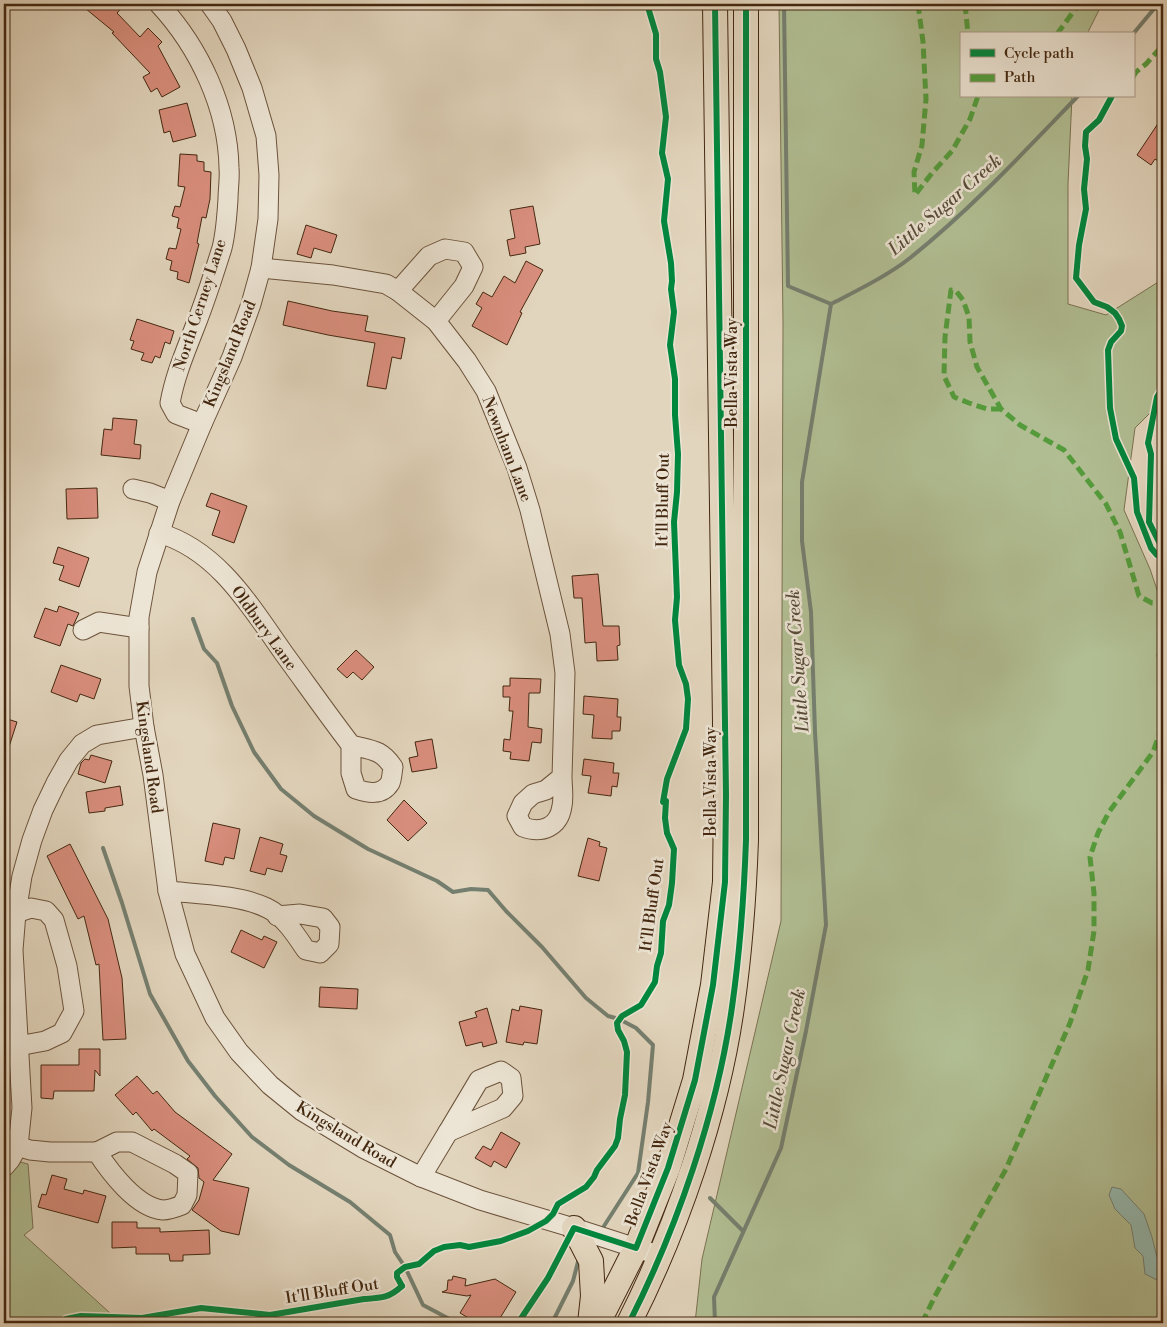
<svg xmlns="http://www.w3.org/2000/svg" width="1167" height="1327" viewBox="0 0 1167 1327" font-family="'Libre Bodoni',serif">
  <rect width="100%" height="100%" fill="#e2d5bd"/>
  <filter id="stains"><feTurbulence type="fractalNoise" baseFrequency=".004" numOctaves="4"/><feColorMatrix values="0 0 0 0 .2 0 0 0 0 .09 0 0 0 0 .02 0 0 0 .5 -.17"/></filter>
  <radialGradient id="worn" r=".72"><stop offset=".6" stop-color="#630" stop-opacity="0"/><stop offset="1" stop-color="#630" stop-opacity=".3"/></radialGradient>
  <g fill="#b1be93" stroke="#7a7352">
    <path d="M779,4H1102L1087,34H961V96H1072L1068,184V304L1106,315L1163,279V400L1135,428L1124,510L1150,569L1163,607V1323H695L702,1259L781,921L783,322Z"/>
    <path d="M4,1158L28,1164L33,1228L24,1235L121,1323H4Z"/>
  </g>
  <path fill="#95b9af" stroke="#757f6f" d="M1112,1187L1121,1189L1144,1214L1152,1237L1158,1261L1159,1281L1145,1274L1143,1256L1135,1248L1131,1225L1115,1209L1109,1195Z"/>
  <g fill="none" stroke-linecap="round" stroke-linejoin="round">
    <g stroke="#757f6f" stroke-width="4">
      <path d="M784,4L788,286L831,304"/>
      <path d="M1133,34L1158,4"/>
      <path d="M193,619L204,649L217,663L232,706L254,752L281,789L314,816L368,849L437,881L453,892L471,889L488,890L506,911L542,947L586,998L608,1016L619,1019L636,1028L653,1045L648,1102L638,1173L604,1226"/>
      <path d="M103,848L122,903L150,994L188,1061L215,1096L252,1137L289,1165L350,1202L390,1235L395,1252L405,1267L423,1305L457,1323"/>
      <path d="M710,1198L743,1231"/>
      <path d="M552,1323L573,1281L579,1258"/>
      <path d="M715,1323L714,1297L781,1148L806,1031L826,925L815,732L811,612L802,541V482L831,304C858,290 887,276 910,258C971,209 1024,152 1078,96"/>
    </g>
  </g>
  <g fill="#d98e7d" stroke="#442810">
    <path d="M80,4H125L117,13L140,37L148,28L162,42L158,46L180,87L162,97L157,88L151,92L143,77L150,73L112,33L114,32Z"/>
    <path d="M187,103L196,136L173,142L170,131L164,133L159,110Z"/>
    <path d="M1163,116V164L1155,159L1151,165L1137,155Z"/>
    <path d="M180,154L197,155V161L204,162V171L211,172L210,199L206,218L202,217L197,243L199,244L189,283L177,279L178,272L170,270L172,261L166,259L169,248L176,249L181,229L177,228L179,218L172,216L175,206L180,207L185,187L178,186Z"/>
    <path d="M533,206L540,244L525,247L526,253L510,256L507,240L515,238L510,210Z"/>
    <path d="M306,225L337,235L331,253L314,248L311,258L297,254Z"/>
    <path d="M526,261L543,270L520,312L522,313L507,345L472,326L482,308L476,304L483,292L492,297L504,276L515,283Z"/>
    <path d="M288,301L332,311L368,316L365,331L405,338L401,359L392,357L386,389L367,386L375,343L328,335L283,325Z"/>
    <path d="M137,319L174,331L170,344L165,342L160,358L155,356L152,363L141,360L144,353L131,349L134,341L130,340Z"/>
    <path d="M113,418L137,420L134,444L141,445L140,459L101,455L104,429L112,430Z"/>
    <path d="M97,488L98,518L67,519L66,489Z"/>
    <path d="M211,493L247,506L234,543L212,535L220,511L206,506Z"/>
    <path d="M58,547L89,558L79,587L59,580L64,566L53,563Z"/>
    <path d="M598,574L603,626H619L620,645L617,646L618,660L597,661L596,642L585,643L582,598H574L572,576Z"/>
    <path d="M59,606L79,613L73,626L68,624L60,646L34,637L45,608L57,612Z"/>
    <path d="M356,650L374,667L362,680L353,672L347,678L337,669Z"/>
    <path d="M61,665L101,679L94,699L80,694L77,702L51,692Z"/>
    <path d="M510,678L541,679L540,693H529L528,727L542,729L541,743L532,742L529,761L510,759L511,752L503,751L504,739L510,740L513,711H509L510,697H503V686H510Z"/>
    <path d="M584,696L618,699L617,717H621L620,731H612V739L592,738L594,715L583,714Z"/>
    <path d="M4,718L17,722L6,756L4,755Z"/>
    <path d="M432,739L437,768L412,772L409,758L418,756L415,742Z"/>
    <path d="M91,755L112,761L105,783L78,774L81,763L85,759L89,760Z"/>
    <path d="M584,759L614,763L613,773H619L617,787L612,786L611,796L588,793L591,776L582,775Z"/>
    <path d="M120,786L123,805L105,808V811L89,813L86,792Z"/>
    <path d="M404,800L427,823L408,841L387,820Z"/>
    <path d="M213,823L240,829L234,859L225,857L223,865L205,861Z"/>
    <path d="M260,837L283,844L280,854L287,856L282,872L267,868L265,875L250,871Z"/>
    <path d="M588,838L600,842L599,846L607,848L599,881L578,876Z"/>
    <path d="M70,844L108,919L122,978L126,1039L103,1040L99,964L96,965L84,916L78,919L47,856Z"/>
    <path d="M241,930L262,940L264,936L277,942L264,968L231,952Z"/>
    <path d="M320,987L358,989L357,1009L319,1007Z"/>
    <path d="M520,1006L542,1010L537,1044L524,1042L523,1045L506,1042L512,1009L519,1011Z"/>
    <path d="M487,1008L497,1043L483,1047L482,1042L466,1046L459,1022L477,1017L475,1012Z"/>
    <path d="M79,1049H100V1076L95,1070L94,1091H54L53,1099L41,1098V1065H79Z"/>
    <path d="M137,1076L153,1094L157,1091L175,1112L232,1154L213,1180L249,1188L239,1235L221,1231L192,1210L199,1200L204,1182L199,1178L198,1168L187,1159L190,1156L154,1129L152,1131L136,1112L133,1115L115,1095Z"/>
    <path d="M501,1132L520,1143L506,1168L494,1161L491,1167L475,1158L483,1146L491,1150Z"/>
    <path d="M52,1175L67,1179L64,1189L83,1194L84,1190L106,1196L98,1223L38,1207L42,1194L46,1195Z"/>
    <path d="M112,1222H137V1228H160V1232L209,1230L210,1254L183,1255V1261H170L169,1254H136V1247L112,1248Z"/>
    <path d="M453,1276L466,1279L465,1286L495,1279L516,1292L497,1323H477L460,1313L471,1295L467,1296L442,1292L447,1290L448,1280H452Z"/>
  </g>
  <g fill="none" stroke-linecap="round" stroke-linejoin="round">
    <g stroke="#6c533b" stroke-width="21">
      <g id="minor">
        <path d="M159,4C199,47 228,108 229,168C230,178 228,189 228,199C227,215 226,232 222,248C214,273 206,299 196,324C186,350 175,375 170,403L176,414L202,424"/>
        <path d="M210,4L222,21L236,49L252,88L266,136L269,175L268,219L261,268L251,304L232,357L202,424L170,501L147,572L139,617V686L144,727L153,775L168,891L185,954L215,1018L239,1052L270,1085L302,1111L363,1148L421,1177L480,1200L574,1228L661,1256"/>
        <path d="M261,268L333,275L386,284L398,291L436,321L467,361L486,391L517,468L530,510L560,634L565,673L562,777L546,790L533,794L523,803L517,816L523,827C542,834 559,827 562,806C564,797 562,786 562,777"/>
        <path d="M398,291L429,256L445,249L464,252L473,267L464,286L436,321"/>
        <path d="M133,489L150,493L170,501"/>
        <path d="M159,533C218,550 251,607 285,655C307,685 328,715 351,745V773L356,789C368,793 382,796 390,783C392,779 392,772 393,767C381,749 371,750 351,745"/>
        <path d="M83,630L99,622L139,628"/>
        <path d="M168,891C197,894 241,895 267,908C284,916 296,935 306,950L320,953L329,944L330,927L323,918L300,914L277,916"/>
        <path d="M16,913L31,908L46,911L54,920L67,966L74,1011L62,1033L45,1041L18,1046"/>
        <path d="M501,1071L511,1078L513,1096L503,1108L448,1132L479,1080Z"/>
        <path d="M4,1142L30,1150L50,1152H97"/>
        <path d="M117,1142H132L175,1164L188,1173L187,1195L182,1205C177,1207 169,1210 163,1210C137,1208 110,1172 97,1152Z"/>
        <path d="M4,1167L10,1160L18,1146L22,1108L13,950L16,913L22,876L32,840L43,810L56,783L69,760L82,744L97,735L144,727"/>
        <path d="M421,1177L448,1132"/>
      </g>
    </g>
    <g stroke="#442810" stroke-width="26">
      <g id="major">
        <path d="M574,1228L591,1261L593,1296L590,1323"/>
        <path d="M598,1323L636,1248L668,1168L695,1080L713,985L725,882L726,795L715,4"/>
        <path d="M629,1323C677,1228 717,1113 732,1007C740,951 744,896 746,840V4"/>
      </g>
    </g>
    <use href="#minor" stroke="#ece4d4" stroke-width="19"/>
    <use href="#major" stroke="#e2d5bd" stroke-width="24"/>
    <g stroke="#549c3c" stroke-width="5" stroke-dasharray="10 5" stroke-linecap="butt">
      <path d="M918,4L923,42L926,99L922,145L914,172L915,195L932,173L952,151L970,119L978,96"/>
      <path d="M965,4L968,34"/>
      <path d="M1057,34L1079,4"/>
      <path d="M1133,77L1136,72L1146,64L1163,45"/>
      <path d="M1001,409H987L969,403L954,397L944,376L945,337L951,290L956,291L963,300L969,317L970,342L977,367L1001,409L1020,425L1064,450L1106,504L1120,532L1139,596L1152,603L1163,604"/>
      <path d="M1163,478L1160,506L1163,526"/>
      <path d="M922,1323L935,1296L1006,1169L1070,1023L1088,970L1094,931V893L1090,857L1098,833L1109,812L1153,752L1162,727V676L1159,655L1163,639"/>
      <path d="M999,1323L1020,1320"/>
      <path d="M1018,1323L1020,1320L1034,1321L1037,1323"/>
    </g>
    <g stroke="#ece4d4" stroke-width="9">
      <g id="cycleway">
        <path d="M1112,96L1099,120L1086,132L1085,146L1087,159L1084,189L1086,209L1079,245L1076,278L1094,302L1107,307L1115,313L1119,319L1122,326L1121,331L1111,342L1108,350L1110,408L1116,439L1134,478L1137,512L1151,548L1157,555L1160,554L1162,548L1149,522L1151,454L1148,443L1157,397L1163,387"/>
        <path d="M402,1286L397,1277V1273L405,1267L419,1264L434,1251L444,1247L460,1245L469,1247L501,1241L528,1231L546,1221L553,1214L558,1204L586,1187L594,1177L597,1170L615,1146L618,1138L620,1119L625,1095L627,1052L624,1041L618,1030L617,1023L622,1016L641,1005L655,982L657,966L661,953L663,921L669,905L672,883L674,849L667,833L665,818L666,801L663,802L667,779L686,729L688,699L686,684L679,665L675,620L677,597L674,522L677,492L678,454L675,415V379L670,345L674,312L671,289L672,281L671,263L664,221L668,179L662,153L666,117L660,72L656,59V34L647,4"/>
        <path d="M60,1323L66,1319L81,1316L142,1318L201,1308L270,1315L364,1299C382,1298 389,1298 402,1286"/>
        <path d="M518,1323L548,1278L574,1228L636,1248L668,1168L695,1080L713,985L725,882L726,795L715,4"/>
        <path d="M629,1323C677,1228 717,1113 732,1007C740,951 744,896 746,840V4"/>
      </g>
    </g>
    <use href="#cycleway" stroke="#00873e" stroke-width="6"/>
  </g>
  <g text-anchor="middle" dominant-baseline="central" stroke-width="5" stroke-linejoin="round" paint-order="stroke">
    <g font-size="16" fill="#442810" stroke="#ece4d4">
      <text transform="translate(200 305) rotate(-72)">North Cerney Lane</text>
      <text transform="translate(230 354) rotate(-68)">Kingsland Road</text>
      <text transform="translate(732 373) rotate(-90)">Bella Vista Way</text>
      <text transform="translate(507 449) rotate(69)">Newnham Lane</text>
      <text transform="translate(663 500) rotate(-89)">It'll Bluff Out</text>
      <text transform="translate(264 628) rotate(54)">Oldbury Lane</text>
      <text transform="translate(149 757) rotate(82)">Kingsland Road</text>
      <text transform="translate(711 782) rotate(-90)">Bella Vista Way</text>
      <text transform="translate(652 905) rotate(-82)">It'll Bluff Out</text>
      <text transform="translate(346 1135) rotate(31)">Kingsland Road</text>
      <text transform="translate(649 1174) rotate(-70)">Bella Vista Way</text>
      <text transform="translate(332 1291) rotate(-9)">It'll Bluff Out</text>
    </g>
    <g font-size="18" font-style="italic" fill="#584c38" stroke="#ece4d4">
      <text transform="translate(945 205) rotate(-41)">Little Sugar Creek</text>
      <text transform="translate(798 661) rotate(-94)">Little Sugar Creek</text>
      <text transform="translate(785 1059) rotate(-78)">Little Sugar Creek</text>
    </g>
  </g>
  <rect width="1167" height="1327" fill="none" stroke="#e2d5bd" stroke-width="20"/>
  <rect x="5" y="5" width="1157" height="1317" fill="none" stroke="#442810" stroke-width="2.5"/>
  <rect x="10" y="10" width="1147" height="1307" fill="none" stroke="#442810"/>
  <rect x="960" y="32" width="175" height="65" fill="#ece4d4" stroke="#a99986"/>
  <rect x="970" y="49" width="25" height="8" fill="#00873e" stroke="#a99986"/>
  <text x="1004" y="58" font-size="15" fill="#442810">Cycle path</text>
  <rect x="970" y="74" width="25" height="8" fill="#549c3c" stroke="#a99986"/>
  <text x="1004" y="82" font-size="15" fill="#442810">Path</text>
  <rect width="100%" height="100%" filter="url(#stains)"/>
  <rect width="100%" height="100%" fill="url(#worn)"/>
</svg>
